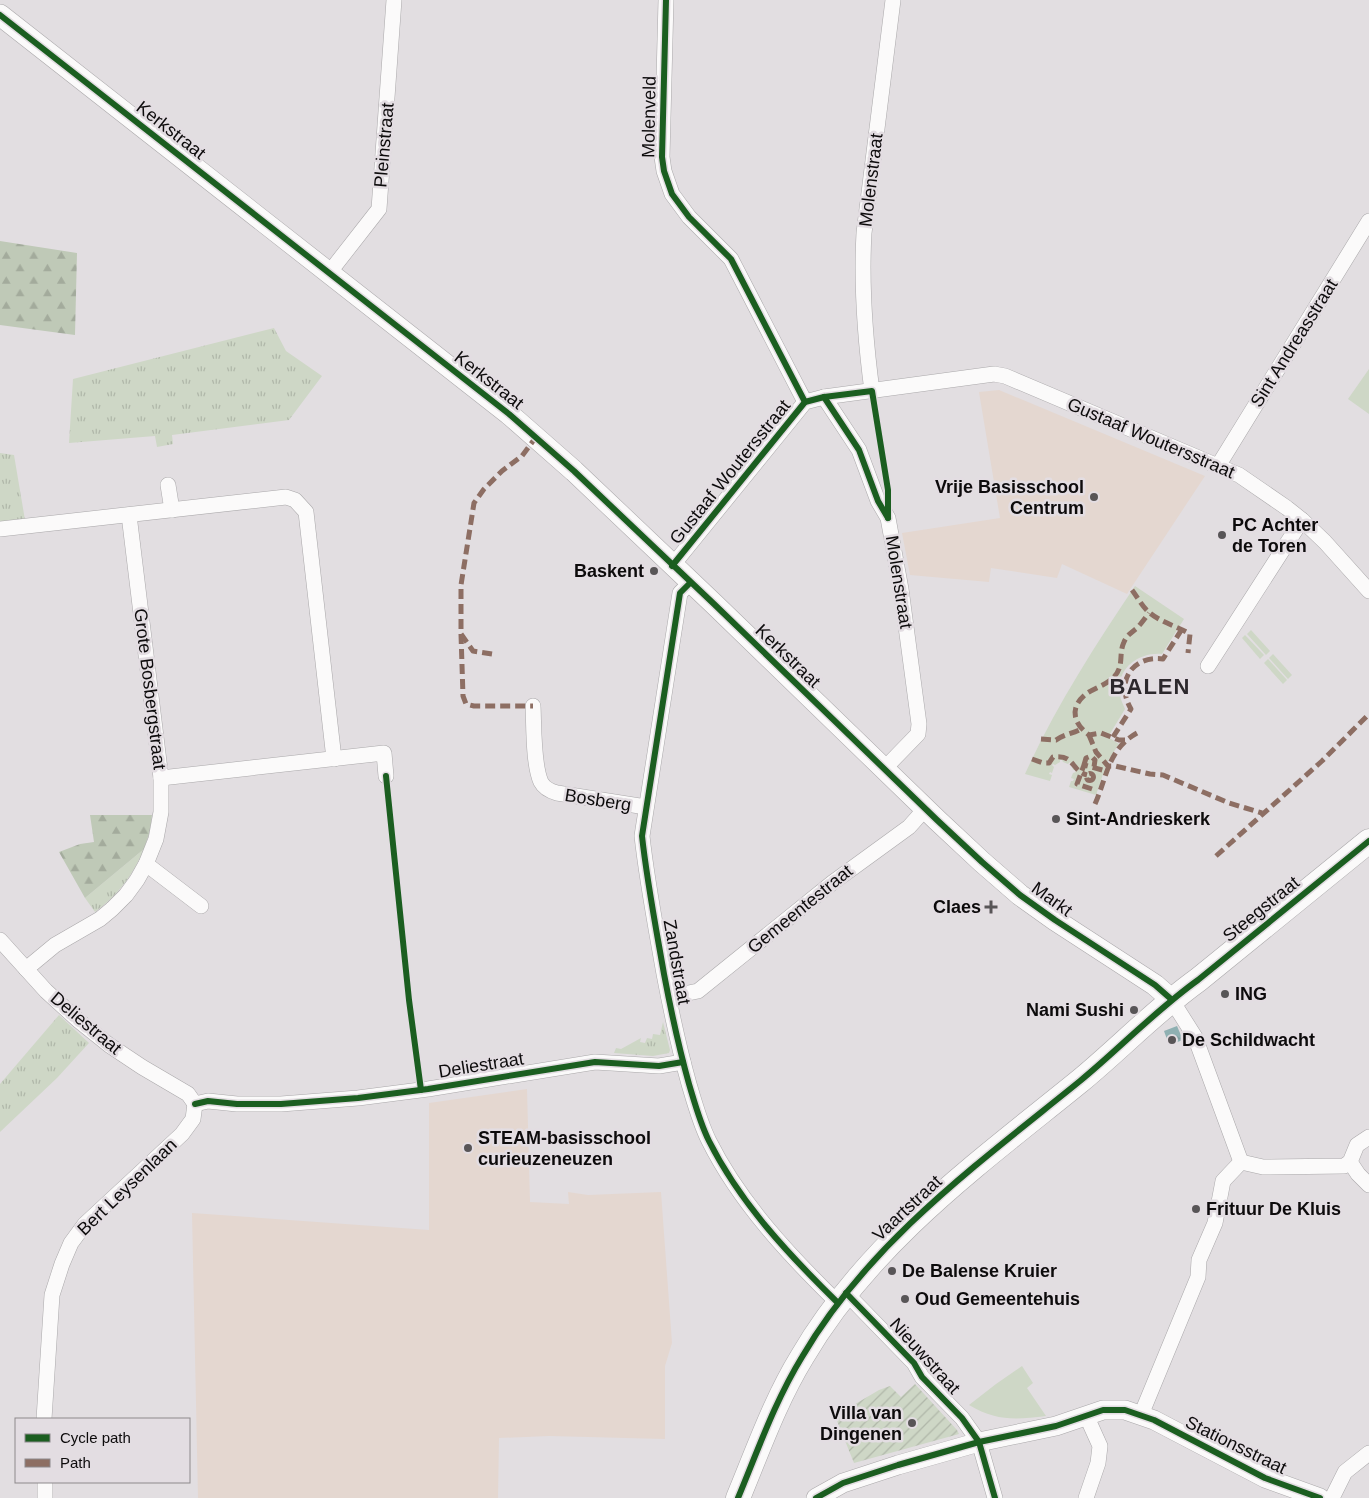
<svg xmlns="http://www.w3.org/2000/svg" width="1369" height="1498" viewBox="0 0 1369 1498" font-family="Helvetica,sans-serif">
  <defs>
    <pattern id="grass-tufts" width="24" height="20" patternUnits="userSpaceOnUse" patternTransform="scale(1.25)"><rect width="24" height="20" fill="#ced7c6"/><path d="M3 7l-1-3M5 7V3M7 7l1-3M15 17l-1-3M17 17v-4M19 17l1-3" fill="none" stroke="#b0b7a9"/></pattern>
    <pattern id="forest-firs" width="22" height="20" patternUnits="userSpaceOnUse" patternTransform="scale(1.25)"><rect width="22" height="20" fill="#bfc9b7"/><path d="M5 1l3.5 6h-7zM16 11l3.5 6h-7z" fill="#a3ab9c"/></pattern>
    <pattern id="garden-furrows" width="10" height="10" patternUnits="userSpaceOnUse" patternTransform="scale(1.25)"><rect width="10" height="10" fill="#ced7c6"/><path d="M-1 1l2-2M0 10L10 0M9 11l2-2" fill="none" stroke="#b0b7a9"/></pattern>
    <pattern id="water-ripples" width="26" height="14" patternUnits="userSpaceOnUse" patternTransform="scale(1.25)"><rect width="26" height="14" fill="#8fb0b2"/><path d="M2 4q2-2 4 0t4 0M15 11q2-2 4 0t4 0" fill="none" stroke="#7a9698"/></pattern>
  </defs>
  <rect width="100%" height="100%" fill="#e2dee1"/>
  <g fill="#e4d7d0">
    <path d="M999,390L1205,476L1127,594L1062,564L1057,578L991,568L989,582L910,575L902,533L1000,518L979,392Z"/>
    <path d="M527,1089L530,1202L569,1204L568,1192L588,1195L661,1192L672,1343L665,1366V1439L549,1436L499,1438L498,1498H198L192,1213L429,1230V1103Z"/>
  </g>
  <g fill="url(#grass-tufts)">
    <path d="M274,328L286,351L322,376L289,420L172,435L173,444L157,447L155,436L69,443L73,379Z"/>
    <path d="M0,453L14,455L25,520L0,523Z"/>
    <path d="M144,849C133,875 118,895 95,912L85,898Z"/>
    <path d="M59,1015L89,1043L57,1078L0,1132V1084Z"/>
    <path d="M663,1022L670,1050L669,1053L653,1056L614,1053L616,1048L621,1049L641,1038L640,1042L645,1043L647,1038L652,1039L653,1034L660,1035Z"/>
  </g>
  <g fill="url(#forest-firs)">
    <path d="M0,241L77,253L75,335L0,325Z"/>
    <path d="M90,815H152L150,831L144,849L85,898L59,852L80,844L94,842Z"/>
  </g>
  <g fill="#ced7c6">
    <path d="M1369,369V414L1348,399Z"/>
    <path d="M1135,586L1184,619L1162,654C1139,652 1116,668 1120,694C1120,699 1123,704 1125,709L1108,737L1119,744L1107,762L1096,795L1069,787L1071,781H1073L1074,779L1071,778L1073,773L1076,772L1075,770H1073L1070,762L1068,764L1063,762L1062,760H1060V762L1055,765L1053,764L1052,765L1054,767L1052,773L1050,772L1049,774L1052,775L1050,781L1025,774C1055,708 1094,647 1135,586Z"/>
    <path d="M1251,630L1270,651L1266,655L1247,634Z"/>
    <path d="M1245,635L1264,655L1260,659L1242,638Z"/>
    <path d="M1273,654L1292,675L1288,679L1269,658Z"/>
    <path d="M1268,659L1287,680L1283,684L1264,663Z"/>
    <path d="M1022,1366L1033,1383L1027,1388L1046,1416C1015,1420 996,1421 969,1405L996,1384Z"/>
  </g>
  <path fill="url(#garden-furrows)" d="M915,1384L957,1430L959,1434L854,1463L835,1416L879,1390L890,1386L901,1397Z"/>
  <path fill="url(#water-ripples)" d="M1177,1026L1183,1040L1169,1045L1164,1031Z"/>
  <g fill="none" stroke-linecap="round" stroke-linejoin="round">
    <g stroke="#aaa8aa" stroke-width="16">
      <g id="minor">
        <path d="M666,0L662,157L664,171L672,194L689,217L731,259L805,402"/>
        <path d="M329,273L379,209L394,0"/>
        <path d="M872,391C865,338 861,286 864,233L893,0"/>
        <path d="M824,397L859,450L878,501L888,518L901,589L919,724L918,734L884,769"/>
        <path d="M1218,466L1369,221"/>
        <path d="M168,485L172,510"/>
        <path d="M0,529L286,497L295,500L306,512L334,759"/>
        <path d="M672,566L805,402L824,397L994,374L1005,376L1239,475L1287,508L1302,520L1325,542L1369,591"/>
        <path d="M690,583L680,593L642,836C647,882 656,928 664,974C671,1011 679,1048 689,1084C695,1104 700,1123 709,1141C740,1203 789,1255 838,1303"/>
        <path d="M1208,666L1302,520"/>
        <path d="M533,706C534,725 533,765 541,782C544,788 550,791 557,793L646,807"/>
        <path d="M161,778L384,753L386,776"/>
        <path d="M146,864L201,906"/>
        <path d="M0,940L46,991L79,1021L109,1045L142,1067L188,1094L195,1104"/>
        <path d="M26,969L55,945L100,919L112,909L126,895L137,880L146,864L156,839L161,812V778L129,515"/>
        <path d="M669,997L698,991L832,883L909,827L925,809"/>
        <path d="M1171,999L1195,1037L1241,1162"/>
        <path d="M195,1104L208,1101L237,1104H281L358,1098L428,1089L595,1062L659,1066L683,1062"/>
        <path d="M1241,1162L1263,1167L1344,1166L1350,1162L1357,1145L1369,1137"/>
        <path d="M1350,1162L1358,1174L1369,1185"/>
        <path d="M846,1293L914,1363L922,1377L962,1418L979,1442L995,1498"/>
        <path d="M1141,1415L1198,1277L1199,1260L1215,1223L1223,1181L1241,1162"/>
        <path d="M44,1419L52,1295L62,1264L71,1243L85,1224L182,1134L193,1119L195,1104"/>
        <path d="M45,1482V1498"/>
        <path d="M1086,1498L1098,1463L1100,1446L1086,1415"/>
        <path d="M1332,1498L1345,1472L1369,1453"/>
      </g>
    </g>
    <g stroke="#aaa8aa" stroke-width="20">
      <path id="tertiary" d="M816,1498L843,1483L898,1465L979,1442L1056,1426L1103,1410H1125L1154,1420L1265,1478L1320,1498"/>
    </g>
    <g stroke="#aaa8aa" stroke-width="22">
      <path id="secondary" d="M0,15L509,414L574,471L714,604L937,820L982,862L1020,895L1055,920L1155,985L1171,999"/>
    </g>
    <g stroke="#aaa8aa" stroke-width="25">
      <path id="primary" d="M738,1498C758,1450 775,1401 802,1357C869,1242 979,1163 1080,1081C1120,1048 1156,1010 1198,980L1369,841"/>
    </g>
    <use href="#minor" stroke="#fbfafa" stroke-width="15"/>
    <use href="#tertiary" stroke="#fbfafa" stroke-width="19"/>
    <use href="#secondary" stroke="#fbfafa" stroke-width="21"/>
    <use href="#primary" stroke="#fbfafa" stroke-width="24"/>
    <g stroke="#8d6e63" stroke-width="5" stroke-dasharray="10 5" stroke-linecap="butt">
      <path d="M1132,590C1138,598 1143,608 1150,613C1162,623 1177,626 1190,634L1188,653"/>
      <path d="M461,634L463,696L466,704L474,706H533"/>
      <path d="M492,654L473,651L461,634V585L474,503L484,489L502,471L522,456L536,437"/>
      <path d="M1089,735L1096,752L1108,766H1115L1150,774L1163,775L1229,803L1262,813"/>
      <path d="M1113,737L1131,709C1115,682 1132,655 1163,659L1182,629"/>
      <path d="M1041,739L1056,740C1064,734 1072,734 1081,729"/>
      <path d="M1125,740H1119L1101,733L1089,735C1073,723 1069,708 1086,694C1094,688 1106,685 1113,678C1125,666 1118,655 1124,642C1127,635 1131,633 1137,628C1141,624 1145,618 1149,613"/>
      <path d="M1032,759L1043,763H1049L1053,757C1075,754 1071,771 1087,775"/>
      <path d="M1084,765L1086,758L1091,756L1095,760L1094,767"/>
      <circle cx="1090" cy="777" r="3.5"/>
      <path d="M1092,789L1077,784L1084,765L1106,771"/>
      <path d="M1095,804C1107,777 1108,749 1137,733"/>
      <path d="M1216,856L1322,761L1369,714"/>
    </g>
    <g stroke="#e3dde2" stroke-width="9">
      <g id="cycleway">
        <path d="M666,0L662,157L664,171L672,194L689,217L731,259L805,402"/>
        <path d="M0,15L509,414L574,471L714,604L937,820L982,862L1020,895L1055,920L1155,985L1171,999"/>
        <path d="M824,397L859,450L878,501L888,518"/>
        <path d="M672,566L805,402L824,397L872,391L888,490V518"/>
        <path d="M690,583L680,593L642,836C647,882 656,928 664,974C671,1011 679,1048 689,1084C695,1104 700,1123 709,1141C740,1203 789,1255 838,1303"/>
        <path d="M386,776L409,1000L421,1090"/>
        <path d="M195,1104L208,1101L237,1104H281L358,1098L428,1089L595,1062L659,1066L683,1062"/>
        <path d="M846,1293L914,1363L922,1377L962,1418L979,1442L995,1498"/>
        <path d="M738,1498C758,1450 775,1401 802,1357C869,1242 979,1163 1080,1081C1120,1048 1156,1010 1198,980L1369,841"/>
        <path d="M816,1498L843,1483L898,1465L979,1442L1056,1426L1103,1410H1125L1154,1420L1265,1478L1320,1498"/>
      </g>
    </g>
    <use href="#cycleway" stroke="#1b5e20" stroke-width="6"/>
  </g>
  <g fill="#585557" stroke="#e3dde2" stroke-width="2">
    <circle cx="1094" cy="497" r="5"/>
    <circle cx="1222" cy="535" r="5"/>
    <circle cx="654" cy="571" r="5"/>
    <circle cx="1056" cy="819" r="5"/>
    <path d="M988.5 899.5h5v5h5v5h-5v5h-5v-5h-5v-5h5z"/>
    <circle cx="1225" cy="994" r="5"/>
    <circle cx="1134" cy="1010" r="5"/>
    <circle cx="1172" cy="1040" r="5"/>
    <circle cx="468" cy="1148" r="5"/>
    <circle cx="1196" cy="1209" r="5"/>
    <circle cx="892" cy="1271" r="5"/>
    <circle cx="905" cy="1299" r="5"/>
    <circle cx="912" cy="1423" r="5"/>
  </g>
  <g text-anchor="middle" dominant-baseline="central" stroke-width="5" stroke-linejoin="round" paint-order="stroke">
    <g font-size="18" fill="#0d0b0c" stroke="#e3dde2">
      <text transform="translate(649 117) rotate(-89)">Molenveld</text>
      <text transform="translate(171 130) rotate(38)">Kerkstraat</text>
      <text transform="translate(384 145) rotate(-85)">Pleinstraat</text>
      <text transform="translate(871 180) rotate(-83)">Molenstraat</text>
      <text transform="translate(1294 343) rotate(-58)">Sint Andreasstraat</text>
      <text transform="translate(489 380) rotate(38)">Kerkstraat</text>
      <text transform="translate(1151 438) rotate(23)">Gustaaf Woutersstraat</text>
      <text transform="translate(730 472) rotate(-51)">Gustaaf Woutersstraat</text>
      <text transform="translate(899 582) rotate(81)">Molenstraat</text>
      <text transform="translate(788 656) rotate(44)">Kerkstraat</text>
      <text transform="translate(150 689) rotate(83)">Grote Bosbergstraat</text>
      <text transform="translate(598 800) rotate(9)">Bosberg</text>
      <text transform="translate(1052 899) rotate(36)">Markt</text>
      <text transform="translate(800 909) rotate(-39)">Gemeentestraat</text>
      <text transform="translate(1261 909) rotate(-39)">Steegstraat</text>
      <text transform="translate(677 962) rotate(80)">Zandstraat</text>
      <text transform="translate(86 1023) rotate(40)">Deliestraat</text>
      <text transform="translate(481 1065) rotate(-9)">Deliestraat</text>
      <text transform="translate(127 1187) rotate(-44)">Bert Leysenlaan</text>
      <text transform="translate(907 1208) rotate(-43)">Vaartstraat</text>
      <text transform="translate(925 1356) rotate(48)">Nieuwstraat</text>
      <text transform="translate(1236 1445) rotate(26)">Stationsstraat</text>
    </g>
    <g font-size="18" font-weight="bold" fill="#0d0b0c" stroke="#e3dde2" text-anchor="start">
      <text x="1084" y="487" text-anchor="end">Vrije Basisschool<tspan x="1084" dy="21">Centrum</tspan></text>
      <text x="1232" y="525">PC Achter<tspan x="1232" dy="21">de Toren</tspan></text>
      <text x="644" y="571" text-anchor="end">Baskent</text>
      <text x="1066" y="819">Sint-Andrieskerk</text>
      <text x="981" y="907" text-anchor="end">Claes</text>
      <text x="1235" y="994">ING</text>
      <text x="1124" y="1010" text-anchor="end">Nami Sushi</text>
      <text x="1182" y="1040">De Schildwacht</text>
      <text x="478" y="1138">STEAM-basisschool<tspan x="478" dy="21">curieuzeneuzen</tspan></text>
      <text x="1206" y="1209">Frituur De Kluis</text>
      <text x="902" y="1271">De Balense Kruier</text>
      <text x="915" y="1299">Oud Gemeentehuis</text>
      <text x="902" y="1413" text-anchor="end">Villa van<tspan x="902" dy="21">Dingenen</tspan></text>
    </g>
    <g font-size="22" font-weight="bold" letter-spacing="1" fill="#2c282c" stroke="#e3dde2">
      <text x="1150" y="686">BALEN</text>
    </g>
  </g>
  <rect x="15" y="1418" width="175" height="65" fill="#e3dde2" stroke="#8d898c"/>
  <rect x="25" y="1434" width="25" height="8" fill="#1b5e20" stroke="#8d898c"/>
  <text x="60" y="1443" font-size="15" fill="#0d0b0c">Cycle path</text>
  <rect x="25" y="1459" width="25" height="8" fill="#8d6e63" stroke="#8d898c"/>
  <text x="60" y="1468" font-size="15" fill="#0d0b0c">Path</text>
</svg>
